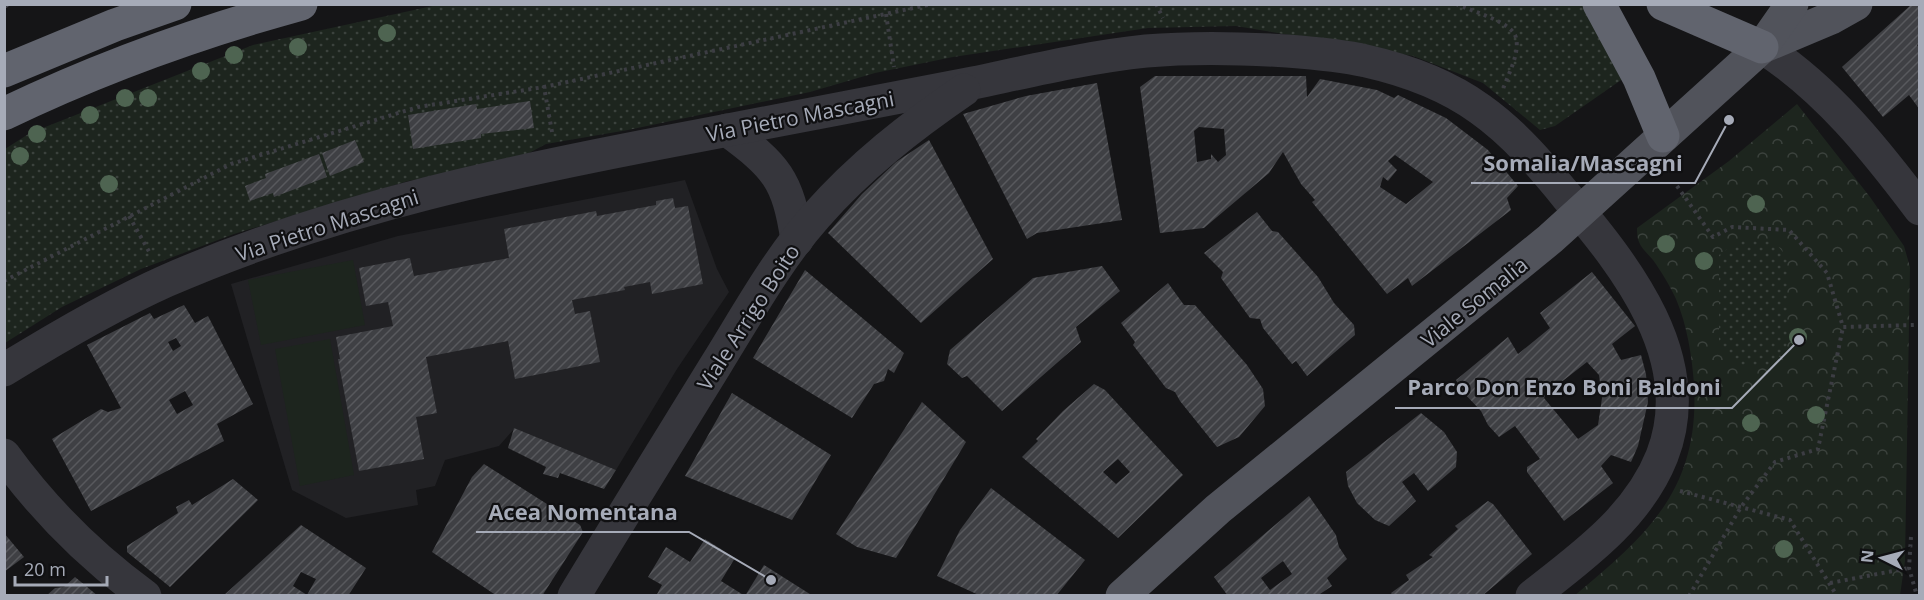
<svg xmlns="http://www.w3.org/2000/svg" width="1924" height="600" viewBox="0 0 1924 600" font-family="'Open Sans',sans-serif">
  <defs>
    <pattern id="forest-crowns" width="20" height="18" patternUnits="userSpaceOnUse" patternTransform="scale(1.5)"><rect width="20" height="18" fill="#1d251e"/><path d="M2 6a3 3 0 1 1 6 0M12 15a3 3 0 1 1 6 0" fill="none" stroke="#3b423d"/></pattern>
    <pattern id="park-dots" width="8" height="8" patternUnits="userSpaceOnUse" patternTransform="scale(1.5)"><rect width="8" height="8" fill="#1d251e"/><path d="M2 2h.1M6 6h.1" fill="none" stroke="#3b423d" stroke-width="1.8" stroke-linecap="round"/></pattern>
    <pattern id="building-hatch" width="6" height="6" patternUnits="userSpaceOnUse" patternTransform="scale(1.5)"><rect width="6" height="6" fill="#3f4044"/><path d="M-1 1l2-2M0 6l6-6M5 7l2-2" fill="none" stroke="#58595d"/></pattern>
  </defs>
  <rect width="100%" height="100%" fill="#151517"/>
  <path fill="#212124" d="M685,180L717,269L729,292L677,369L616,470L514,429L499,446L445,460L435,486L416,490L418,505L346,518L292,490L231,284L398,236Z"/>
  <path fill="url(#forest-crowns)" d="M1797,104L1870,197L1904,246L1910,267L1905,561L1900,595L1574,596C1649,534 1700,488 1694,384C1692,356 1687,325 1676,299C1670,286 1661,271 1653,260C1648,254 1641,248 1639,242C1637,238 1637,232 1637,228L1729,161Z"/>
  <g fill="url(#park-dots)">
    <path d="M437,5H1583L1624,78L1555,126L1540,130L1483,83L1413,56L1236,26L1148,28L953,57L875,73L810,92L628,130L546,144L514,161L408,181L234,234L141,269L62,307L5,343V149L30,133L253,45Z"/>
    <path d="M1773,240L1787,257V345L1771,368L1736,364L1719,344V255L1739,241Z"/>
  </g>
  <g fill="#1d251e">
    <path d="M353,260L365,325L261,345L248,280Z"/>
    <path d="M330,339L354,475L300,486L275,349Z"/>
  </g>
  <g fill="url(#building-hatch)" fill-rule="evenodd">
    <path d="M1912,4H1920V43L1917,45L1920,49V110L1909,95L1883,117L1842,67Z"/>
    <path d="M1155,76H1306L1307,97L1320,79L1377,90L1394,98L1398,95L1446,118L1488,150L1518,186L1507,198L1511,210L1412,286L1408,278L1387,294L1312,202L1315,200L1301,184L1283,152L1269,173L1204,228L1160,233L1140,87ZM1199,127L1224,129L1226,155L1218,162L1211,154V159L1197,162L1194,131ZM1395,155L1433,182L1406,204L1380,187L1383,177L1388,181L1397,170L1388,161Z"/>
    <path d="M1097,83L1122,220L1037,233L1027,239L963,114L1026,96Z"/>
    <path d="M530,101L534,128L481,134V138L413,149L408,115L476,104L477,109Z"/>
    <path d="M355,140L364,162L330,176L322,153Z"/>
    <path d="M929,140L993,259L921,323L828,233L862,194L896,162Z"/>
    <path d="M319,154L327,177L274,197L273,193L250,201L245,186L266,178L265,174Z"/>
    <path d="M673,198L675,208L688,206L703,284L652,294L650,282L624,287L625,290L572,300L575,314L590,311L600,362L515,379L508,341L426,357L437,413L416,417L424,459L359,471L338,359H340L336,337L393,326L388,302L366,306L359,268L410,258L414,276L509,258L504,229L596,211L597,216L656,205V201Z"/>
    <path d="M1257,212L1272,231L1278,232L1318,277L1334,303L1354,325L1355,335L1307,376L1296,361L1292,364L1263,328L1260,319L1250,318L1221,278L1223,272L1204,253Z"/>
    <path d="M1102,266L1120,291L1076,327L1081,342L1002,411L967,376L962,378L947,364L950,350L1033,278Z"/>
    <path d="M805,270L904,353L894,373L888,369L884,381L874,384L852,418L753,358Z"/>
    <path d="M1592,272L1635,326L1612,344L1621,360L1641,355L1646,374L1648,402L1638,446L1631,462L1611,455L1601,466L1613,483L1564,521L1527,472V467L1540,459L1515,426L1499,437L1488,425L1481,411L1462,391L1456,380L1508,337L1518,354L1550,328L1540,313ZM1587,362L1599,375L1602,398L1598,425L1578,439L1544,398L1546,394Z"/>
    <path d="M1168,283L1184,305H1195L1247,365L1263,389L1265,406L1239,437L1217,447L1180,401L1175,392L1166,388L1133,345L1135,342L1121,323Z"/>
    <path d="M184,305L195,323L208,316L253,404L217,424L224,441L91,511L52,439L101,409L108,412L121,408L87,345L150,313L154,319ZM176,338L181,346L173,351L168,342ZM185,391L193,405L177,414L169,400Z"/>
    <path d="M1094,384L1105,390L1183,475L1118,538L1022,457L1038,441L1036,439L1063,411ZM1118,459L1130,472L1116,484L1103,472Z"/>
    <path d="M732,393L831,455L792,520L685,476Z"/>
    <path d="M922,402L966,442L896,558L857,547L836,534Z"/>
    <path d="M1421,413L1444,432L1457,452L1456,467L1428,491L1414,473L1402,482L1416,501L1389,526L1375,520L1357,503L1348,486L1346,472Z"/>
    <path d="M514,428L616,470L604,489L560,473L558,478L543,474L546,467L508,448Z"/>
    <path d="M484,464L580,525L583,532L542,596H497L432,552L472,477Z"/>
    <path d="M233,479L258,500L170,587L127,552V546L178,513L176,507L189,500L192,505Z"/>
    <path d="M991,488L1085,560L1056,596H981L937,576L960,530Z"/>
    <path d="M1309,496L1336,535L1339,547L1347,559L1327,578L1332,586L1317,596H1228L1214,577ZM1283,561L1292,574L1270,590L1261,578Z"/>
    <path d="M1488,501L1493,504L1532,554L1482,596H1393L1391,593L1409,580L1406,575L1433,557L1429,555L1458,529L1455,526Z"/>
    <path d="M301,525L366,568L348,596H223ZM301,572L316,579L307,595L293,586Z"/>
    <path d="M4,533L24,557L4,572Z"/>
    <path d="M705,539L735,558L721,581L745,596H656L662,585L648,577L666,547L690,562Z"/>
    <path d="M764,565L813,596H745Z"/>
    <path d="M75,577L98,596H46L55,588L64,587Z"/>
  </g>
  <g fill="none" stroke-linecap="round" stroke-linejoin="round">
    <g stroke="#3c3d43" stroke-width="4" stroke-dasharray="3 4.5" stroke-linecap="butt">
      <path d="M1156,4L1163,18"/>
      <path d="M1456,4C1471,11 1513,22 1516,38C1520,53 1508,75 1503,89"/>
      <path d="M886,14L894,67"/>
      <path d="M552,132L544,87L932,4"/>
      <path d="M1677,186L1713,237L1732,227L1789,230L1827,273L1843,327L1915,325"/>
      <path d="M129,216L151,255"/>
      <path d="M4,281L231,164L418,107L544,87"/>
      <path d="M1680,491L1790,520L1837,596"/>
      <path d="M1911,537L1909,568L1917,596"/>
      <path d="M1830,583L1909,568"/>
      <path d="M1689,596L1741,507L1775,462L1818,449L1843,327"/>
    </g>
    <g stroke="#36363c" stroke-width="33">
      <path d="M1762,47C1826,88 1874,148 1920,209"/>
      <path d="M727,130C776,166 788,179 797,240"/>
      <path d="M4,370C56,338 110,306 166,281C335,207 516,170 697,136C789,119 881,100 973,83C1030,71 1088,57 1146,51C1193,47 1240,48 1287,51C1314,53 1340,55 1366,61C1406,70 1447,85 1480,109C1514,133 1542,166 1568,198C1626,267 1700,359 1662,456C1638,517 1582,557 1532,596"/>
      <path d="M4,455C44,510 90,556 145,596"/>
      <path d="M574,596C621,518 669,441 717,363C748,313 777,260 816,216C860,166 910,127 964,90"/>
    </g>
    <g stroke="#51535b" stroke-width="33">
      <path d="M1762,47L1831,18L1856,4"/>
      <path d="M1122,596L1218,509L1550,239L1762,47L1792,4"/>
    </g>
    <g stroke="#61646e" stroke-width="33">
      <path d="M1599,4L1639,78L1663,136"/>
      <path d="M1663,4L1762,47"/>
      <path d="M4,71L115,25L175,4"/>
      <path d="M4,114C99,68 200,32 301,4"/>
    </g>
    <g stroke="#494a51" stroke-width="7">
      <path id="rail" d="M4,5L6,4"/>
    </g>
    <use href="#rail" stroke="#101012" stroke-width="4.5" stroke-dasharray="14" stroke-linecap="butt"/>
  </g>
  <g fill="#4e6451">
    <circle cx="387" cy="33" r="9"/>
    <circle cx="298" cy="47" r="9"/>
    <circle cx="234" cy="55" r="9"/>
    <circle cx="201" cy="71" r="9"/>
    <circle cx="125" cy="98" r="9"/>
    <circle cx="148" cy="98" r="9"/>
    <circle cx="90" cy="115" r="9"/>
    <circle cx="37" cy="134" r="9"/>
    <circle cx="20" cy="156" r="9"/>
    <circle cx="109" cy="184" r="9"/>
    <circle cx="1756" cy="204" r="9"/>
    <circle cx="1666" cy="244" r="9"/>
    <circle cx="1704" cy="261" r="9"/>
    <circle cx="1798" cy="337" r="9"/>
    <circle cx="1816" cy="415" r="9"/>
    <circle cx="1751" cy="423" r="9"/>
    <circle cx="1784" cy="549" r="9"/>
  </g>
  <g text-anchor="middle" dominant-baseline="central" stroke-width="4.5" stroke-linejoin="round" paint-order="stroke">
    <g font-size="21" fill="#a6abb8" stroke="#101012">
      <text transform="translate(800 116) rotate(-11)">Via Pietro Mascagni</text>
      <text transform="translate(327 225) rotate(-18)">Via Pietro Mascagni</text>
      <text transform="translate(1474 302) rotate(-39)">Viale Somalia</text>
      <text transform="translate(748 317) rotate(-57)">Viale Arrigo Boito</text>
    </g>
  </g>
  <path fill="none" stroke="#a6abb8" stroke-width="2" d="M1729 120L1695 183H1471M1799 340L1732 408H1395M771 580L689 532H476"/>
  <g fill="#a6abb8" stroke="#101012" stroke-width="2">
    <circle cx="1729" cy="120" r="6"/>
    <circle cx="1799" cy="340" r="6"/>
    <circle cx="771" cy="580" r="6"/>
  </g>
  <g font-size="22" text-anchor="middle" font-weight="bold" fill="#a6abb8" stroke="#101012" stroke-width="4.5" stroke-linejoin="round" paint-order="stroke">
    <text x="1583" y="171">Somalia/Mascagni</text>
    <text x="1564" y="395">Parco Don Enzo Boni Baldoni</text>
    <text x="583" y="520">Acea Nomentana</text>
  </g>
  <rect width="1924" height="600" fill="none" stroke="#a6abb8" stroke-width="12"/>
  <g transform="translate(1882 558) rotate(276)" stroke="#101012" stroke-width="4.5" paint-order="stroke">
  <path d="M0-4.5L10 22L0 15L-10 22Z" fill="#a6abb8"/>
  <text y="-9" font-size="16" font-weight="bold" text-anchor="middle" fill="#a6abb8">N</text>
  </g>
  <path d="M15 576v9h92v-9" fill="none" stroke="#a6abb8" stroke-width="3"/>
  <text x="24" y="576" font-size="18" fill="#a6abb8" stroke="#101012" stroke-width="4.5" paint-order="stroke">20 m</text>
</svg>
